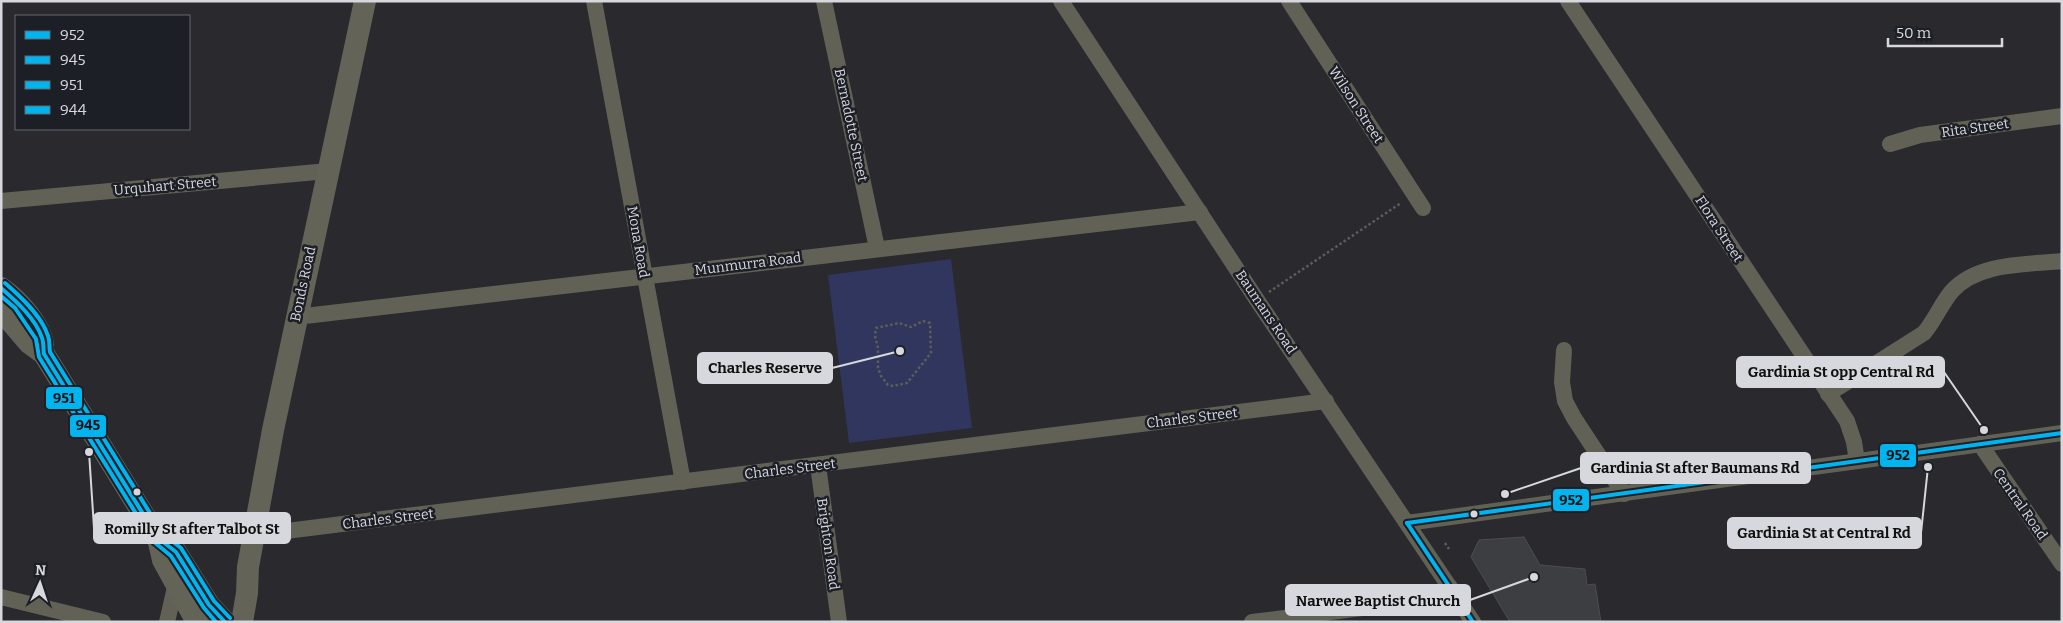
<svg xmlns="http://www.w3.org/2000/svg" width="2063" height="623" viewBox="0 0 2063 623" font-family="Bitter,serif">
  <rect width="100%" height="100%" fill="#29292e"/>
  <path fill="#30365e" d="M951,259L972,428L849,443L828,275Z"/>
  <path fill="#3d3e42" stroke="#4d4d51" d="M1524,537L1540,565L1585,569L1587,585L1595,584L1601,622H1510L1471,557L1479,540Z"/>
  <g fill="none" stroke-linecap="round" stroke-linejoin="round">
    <g stroke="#5d5f57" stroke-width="2.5" stroke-dasharray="2.5 2.5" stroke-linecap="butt">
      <path d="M1269,292L1401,203"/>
      <path d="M923,321L930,323L931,353L907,383L893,386L888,385L881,376L878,368V348L875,336L876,328L899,323L911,327Z"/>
      <path d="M1445,543L1449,549"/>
    </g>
    <g stroke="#616255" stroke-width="16">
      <path d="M594,1L683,482"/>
      <path d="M824,1L877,248"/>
      <path d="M1061,1L1257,300L1473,622"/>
      <path d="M1289,1L1423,208"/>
      <path d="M1568,1L1847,421L1854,442L1857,461"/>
      <path d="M1890,144L1920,135L2062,116"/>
      <path d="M1,201L328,171"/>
      <path d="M296,317L1200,212"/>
      <path d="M1564,350L1562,382L1565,401L1574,418L1624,494"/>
      <path d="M1828,394L1924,333C1935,320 1941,304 1952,291C1978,262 2026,265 2062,261"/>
      <path d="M1980,444L2062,564"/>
      <path d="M818,465L839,622"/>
      <path d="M1407,523L2062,433"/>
      <path d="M254,535L1326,401"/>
      <path d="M1,597L103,622"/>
      <path d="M167,622L176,583"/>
      <path d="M1252,622L1433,599L1450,587"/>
    </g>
    <g stroke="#636457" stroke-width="22">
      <path d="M1,288C18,300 41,325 43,345"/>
      <path d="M1,310L29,343L44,354L158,538L163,560L197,622"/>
      <path d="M158,538L176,552L209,605L225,622"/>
      <path d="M242,622L247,593L248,567L273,430L365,1"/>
    </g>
    <g stroke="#1d1f26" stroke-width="8">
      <g id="bus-1">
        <path d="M1407,523L2062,433"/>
        <path d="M1407,523L1473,622"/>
      </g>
    </g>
    <g stroke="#1d1f26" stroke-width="8">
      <path id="bus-2" d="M1,288C16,301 36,319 42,338C44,343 43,349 44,354L158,538L176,552L209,605L225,622"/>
    </g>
    <g stroke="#1d1f26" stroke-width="8">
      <path id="bus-3" d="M1,296L15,308L36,339L39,357L153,541L171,556L204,608L216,622"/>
    </g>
    <g stroke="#1d1f26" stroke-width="8">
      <path id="bus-4" d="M5,283C20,296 42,316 48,336C50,341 49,347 50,352L163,534L181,548L214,601L230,618"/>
    </g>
    <use href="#bus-1" stroke="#00b5ef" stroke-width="4"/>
    <use href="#bus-2" stroke="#00b5ef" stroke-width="4"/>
    <use href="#bus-3" stroke="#00b5ef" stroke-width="4"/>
    <use href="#bus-4" stroke="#00b5ef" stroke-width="4"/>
  </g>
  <g fill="#d7d8dd" stroke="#1d1f26" stroke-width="2">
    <circle cx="137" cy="492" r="4.5"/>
    <circle cx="1474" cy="514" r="4.5"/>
  </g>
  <g text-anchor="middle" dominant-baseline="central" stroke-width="5" stroke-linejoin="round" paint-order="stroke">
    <g font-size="14" fill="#d7d8dd" stroke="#1d1f26">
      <text transform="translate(1356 105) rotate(57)">Wilson Street</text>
      <text transform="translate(851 125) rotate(78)">Bernadotte Street</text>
      <text transform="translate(1975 128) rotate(-8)">Rita Street</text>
      <text transform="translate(165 186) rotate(-5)">Urquhart Street</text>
      <text transform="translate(1719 229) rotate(57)">Flora Street</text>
      <text transform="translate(638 242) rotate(80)">Mona Road</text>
      <text transform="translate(748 264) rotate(-7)">Munmurra Road</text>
      <text transform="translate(303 284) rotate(-78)">Bonds Road</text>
      <text transform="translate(1266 312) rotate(56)">Baumans Road</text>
      <text transform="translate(1192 418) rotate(-7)">Charles Street</text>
      <text transform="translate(790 469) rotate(-7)">Charles Street</text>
      <text transform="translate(2020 504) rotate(55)">Central Road</text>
      <text transform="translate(388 519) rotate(-7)">Charles Street</text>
      <text transform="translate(828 544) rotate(82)">Brighton Road</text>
    </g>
  </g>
  <path fill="none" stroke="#d7d8dd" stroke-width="2" d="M900 351L832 368M1984 430L1944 372M1505 494L1581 468M89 452L94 528M1928 467L1921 533M1534 577L1470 600"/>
  <g fill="#d7d8dd" stroke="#1d1f26" stroke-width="2">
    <circle cx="900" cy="351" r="5"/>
    <circle cx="1984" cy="430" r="5"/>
    <circle cx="1505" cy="494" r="5"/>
    <circle cx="89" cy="452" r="5"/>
    <circle cx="1928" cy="467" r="5"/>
    <circle cx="1534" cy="577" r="5"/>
  </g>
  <g fill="#d7d8dd" stroke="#d7d8dd" stroke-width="2">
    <rect x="698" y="353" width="134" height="30" rx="5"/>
    <rect x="1737" y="357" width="207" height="30" rx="5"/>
    <rect x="1581" y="453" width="229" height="30" rx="5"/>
    <rect x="94" y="513" width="196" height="30" rx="5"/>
    <rect x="1728" y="518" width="193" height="30" rx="5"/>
    <rect x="1286" y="585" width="184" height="30" rx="5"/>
  </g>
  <g font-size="15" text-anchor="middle" font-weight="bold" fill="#111">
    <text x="765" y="373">Charles Reserve</text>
    <text x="1841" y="377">Gardinia St opp Central Rd</text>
    <text x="1695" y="473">Gardinia St after Baumans Rd</text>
    <text x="192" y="534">Romilly St after Talbot St</text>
    <text x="1824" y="538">Gardinia St at Central Rd</text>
    <text x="1378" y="606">Narwee Baptist Church</text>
  </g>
  <g stroke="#1d1f26" stroke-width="2">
    <rect x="45" y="386" width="38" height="24" rx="5" fill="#00b5ef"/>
    <rect x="69" y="414" width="38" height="24" rx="5" fill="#00b5ef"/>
    <rect x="1879" y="443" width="38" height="25" rx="5" fill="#00b5ef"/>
    <rect x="1552" y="488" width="38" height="24" rx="5" fill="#00b5ef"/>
  </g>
  <g font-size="14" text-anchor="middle" font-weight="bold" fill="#111">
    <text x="64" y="403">951</text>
    <text x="88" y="430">945</text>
    <text x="1898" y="460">952</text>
    <text x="1571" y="505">952</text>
  </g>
  <rect width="2063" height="623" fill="none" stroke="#d7d8dd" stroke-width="5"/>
  <rect x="15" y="15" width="175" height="115" fill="#1d1f26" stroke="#67696f"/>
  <rect x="25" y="31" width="25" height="8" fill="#00b5ef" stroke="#67696f"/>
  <text x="60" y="40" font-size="15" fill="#d7d8dd">952</text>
  <rect x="25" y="56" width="25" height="8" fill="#00b5ef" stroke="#67696f"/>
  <text x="60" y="65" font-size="15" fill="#d7d8dd">945</text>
  <rect x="25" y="81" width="25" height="8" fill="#00b5ef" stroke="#67696f"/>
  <text x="60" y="90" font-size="15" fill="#d7d8dd">951</text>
  <rect x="25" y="106" width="25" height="8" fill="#00b5ef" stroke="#67696f"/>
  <text x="60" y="115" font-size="15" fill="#d7d8dd">944</text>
  <g transform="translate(40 583) rotate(3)" stroke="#1d1f26" stroke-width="4" paint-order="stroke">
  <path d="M0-4L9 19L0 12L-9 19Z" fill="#d7d8dd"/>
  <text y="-8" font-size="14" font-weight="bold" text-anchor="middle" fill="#d7d8dd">N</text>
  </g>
  <path d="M1888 38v8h114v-8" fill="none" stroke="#d7d8dd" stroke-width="2.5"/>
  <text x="1896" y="38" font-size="15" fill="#d7d8dd" stroke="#1d1f26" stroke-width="4" paint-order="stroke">50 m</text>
</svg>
